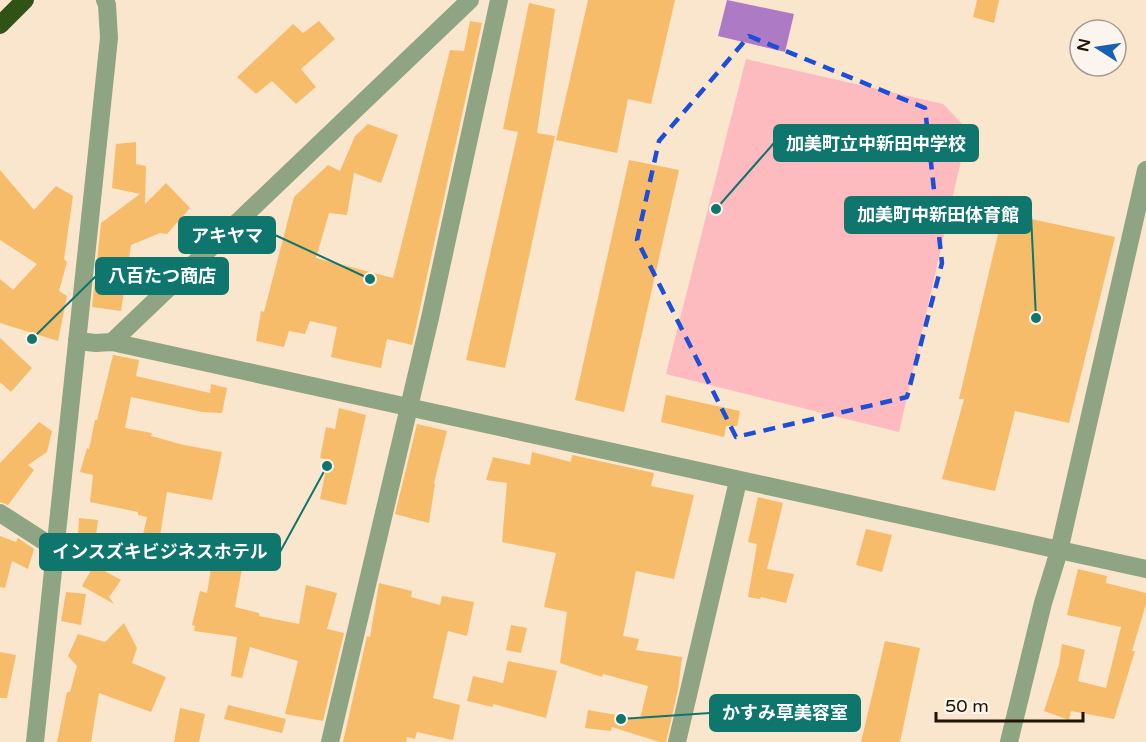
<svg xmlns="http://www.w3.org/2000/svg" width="1146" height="742" viewBox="0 0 1146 742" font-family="'Varela Round','Noto Sans JP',sans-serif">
  <rect width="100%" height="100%" fill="#fae6cc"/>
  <path fill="#fdbabf" d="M746,59L943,104L968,130L899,432L666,374Z"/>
  <path fill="#ad7ac5" d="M727,0L794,14L785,52L718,36Z"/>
  <g fill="#f6bc6a">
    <path d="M588,0H675L651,104L628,99L617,153L556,140Z"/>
    <path d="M977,0H999L994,23L973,17Z"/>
    <path d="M529,3L555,9L537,133L555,136L505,368L466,360L518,132L503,129Z"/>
    <path d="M319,21L335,39L301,69L316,87L296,104L272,81L256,94L237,77L293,24L303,33Z"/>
    <path d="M470,21L482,23L412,345L387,339L381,368L331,357L337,327L310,321L305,334L289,331L284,347L256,341L261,311L264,312L294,197L328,165L340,171L355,136L368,124L398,135L381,183L354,173L347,215L329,213L316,258L393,278L450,50L464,51Z"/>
    <path d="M136,142V164L146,166L145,204L166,183L190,208L167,234L160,233L131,245L121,311L92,307L101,223L140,194L112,188L116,144Z"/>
    <path d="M629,160L679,170L624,412L575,400Z"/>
    <path d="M0,170L34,210L56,186L73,196L64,259L67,262L59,291L67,296L58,341L0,323V279L13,290L37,264L0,240Z"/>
    <path d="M1003,213L1115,237L1069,423L1015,411L995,491L942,479L964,399H959Z"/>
    <path d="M0,338L32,368L11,392L0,382Z"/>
    <path d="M113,355L139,360L136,376L210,393L211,384L227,388L222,413L202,412L131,397L125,428L152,433L151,436L184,445L222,452L212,500L167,492L159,542L170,544L165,570L136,565L147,517L138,515V512L90,502L93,475L80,472L87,448L89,449L95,420H97Z"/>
    <path d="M666,395L740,411L737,426H726L724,437L661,422Z"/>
    <path d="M339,408L366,415L346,505L320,499L328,460L320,458L326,427L335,429Z"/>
    <path d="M39,422L52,431L47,452L28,465L34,470L8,505L0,502V463Z"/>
    <path d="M417,424L447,431L434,483L435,484L429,523L395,514Z"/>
    <path d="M532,452L571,462L572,455L654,473L651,486L694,495L674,579L636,571L623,636L639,639L636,650L682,657L678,690L666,742H659L612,727L611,731L585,728L588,710L640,719L648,686L603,674L602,677L560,663L567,612L544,607L556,553L502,542L507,483L486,480L493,457L530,465Z"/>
    <path d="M758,497L783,503L767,569L794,574L786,603L761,597L760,599L748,597L757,544L748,542Z"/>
    <path d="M79,518L98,520L94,551L77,549Z"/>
    <path d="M866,529L892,535L882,572L856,565Z"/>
    <path d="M0,536L16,542L18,538L34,549L28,569L12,561L5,588L0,587Z"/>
    <path d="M216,539L241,542L239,550L245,552L235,607L259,613V616L299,624L306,585L337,593L327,629L344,633L323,721L285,714L298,661L250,647L242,678L231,676L237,637L194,631L195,626L192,625L200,591L207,593Z"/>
    <path d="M94,565L121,580L110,596L108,595L114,604L82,586Z"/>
    <path d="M1078,569L1107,576L1106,583L1146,593V604L1132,651H1135L1114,719L1071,711L1069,720L1044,711L1059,665L1062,644L1085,650L1078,681L1106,688L1121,627L1067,615Z"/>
    <path d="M379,583L412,591L411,597L440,605L442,596L474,602L467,636L448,631L433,698L460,705L453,740L417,732L415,739L407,737L406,742H343L367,636L370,637Z"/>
    <path d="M66,592L86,594L81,625L61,621Z"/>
    <path d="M124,623L137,648L132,663L166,677L151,712L99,693L91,742H57L67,692H70L77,666L68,656L78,634L105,642Z"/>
    <path d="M511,625L527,628L521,653L506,650Z"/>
    <path d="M885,641L920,648L900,742H861Z"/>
    <path d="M0,652L16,655L7,698H0Z"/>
    <path d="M508,661L557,671L546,718L493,704V707L467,701L473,676L503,683Z"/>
    <path d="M228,705L286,719L282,733L224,719Z"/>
    <path d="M180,708L205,714L199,742H174Z"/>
  </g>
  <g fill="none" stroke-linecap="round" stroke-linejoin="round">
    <g stroke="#8ea482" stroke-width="18">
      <path d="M77,341L96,343L112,342L1146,569"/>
      <path d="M112,342L470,0"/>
      <path d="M0,513L56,549"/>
      <path d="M35,742L109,38L107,5L105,0"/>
      <path d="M330,742L430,318L499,0"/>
      <path d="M677,742L738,481"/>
      <path d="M1009,742L1043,603L1059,551L1146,170"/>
    </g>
    <path stroke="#305216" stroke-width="18" d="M0,25L25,0"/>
  </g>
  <path fill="none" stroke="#1d4ed8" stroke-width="4.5" stroke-dasharray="12 8" stroke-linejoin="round" d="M749,36L925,108L942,263L907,397L736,437L637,240L659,141Z"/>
  <path fill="none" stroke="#0f766e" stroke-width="2" d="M716 209L774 143M1036 318L1031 215M370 279L275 235M32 339L96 276M327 466L280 552M621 719L710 713"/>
  <g fill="#0f766e" stroke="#fcf5ed" stroke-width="2">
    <circle cx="716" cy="209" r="6"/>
    <circle cx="1036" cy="318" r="6"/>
    <circle cx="370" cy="279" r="6"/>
    <circle cx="32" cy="339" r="6"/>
    <circle cx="327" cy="466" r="6"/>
    <circle cx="621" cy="719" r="6"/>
  </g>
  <g fill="#0f766e" stroke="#0f766e" stroke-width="2">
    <rect x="774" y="125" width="204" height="36" rx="6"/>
    <rect x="845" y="197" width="186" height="36" rx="6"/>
    <rect x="179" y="217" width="96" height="36" rx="6"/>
    <rect x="96" y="258" width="132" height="36" rx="6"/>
    <rect x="40" y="534" width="240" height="36" rx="6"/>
    <rect x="710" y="695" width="150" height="36" rx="6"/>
  </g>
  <g font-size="18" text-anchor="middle" font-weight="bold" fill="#fff">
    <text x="876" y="150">加美町立中新田中学校</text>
    <text x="938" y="221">加美町中新田体育館</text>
    <text x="227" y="242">アキヤマ</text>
    <text x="162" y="282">八百たつ商店</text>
    <text x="160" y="558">インスズキビジネスホテル</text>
    <text x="785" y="719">かすみ草美容室</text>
  </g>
  <g transform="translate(1098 48) rotate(282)"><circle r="28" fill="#fcf5ed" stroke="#a49b90" stroke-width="1.5"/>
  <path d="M0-4.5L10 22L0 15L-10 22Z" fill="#1761b0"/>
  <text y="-9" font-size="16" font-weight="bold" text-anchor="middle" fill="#201504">N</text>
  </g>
  <path d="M936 712v9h147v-9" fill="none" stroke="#201504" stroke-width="3"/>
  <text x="945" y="712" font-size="18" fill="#201504" stroke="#fcf5ed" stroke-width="4.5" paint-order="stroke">50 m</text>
</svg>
